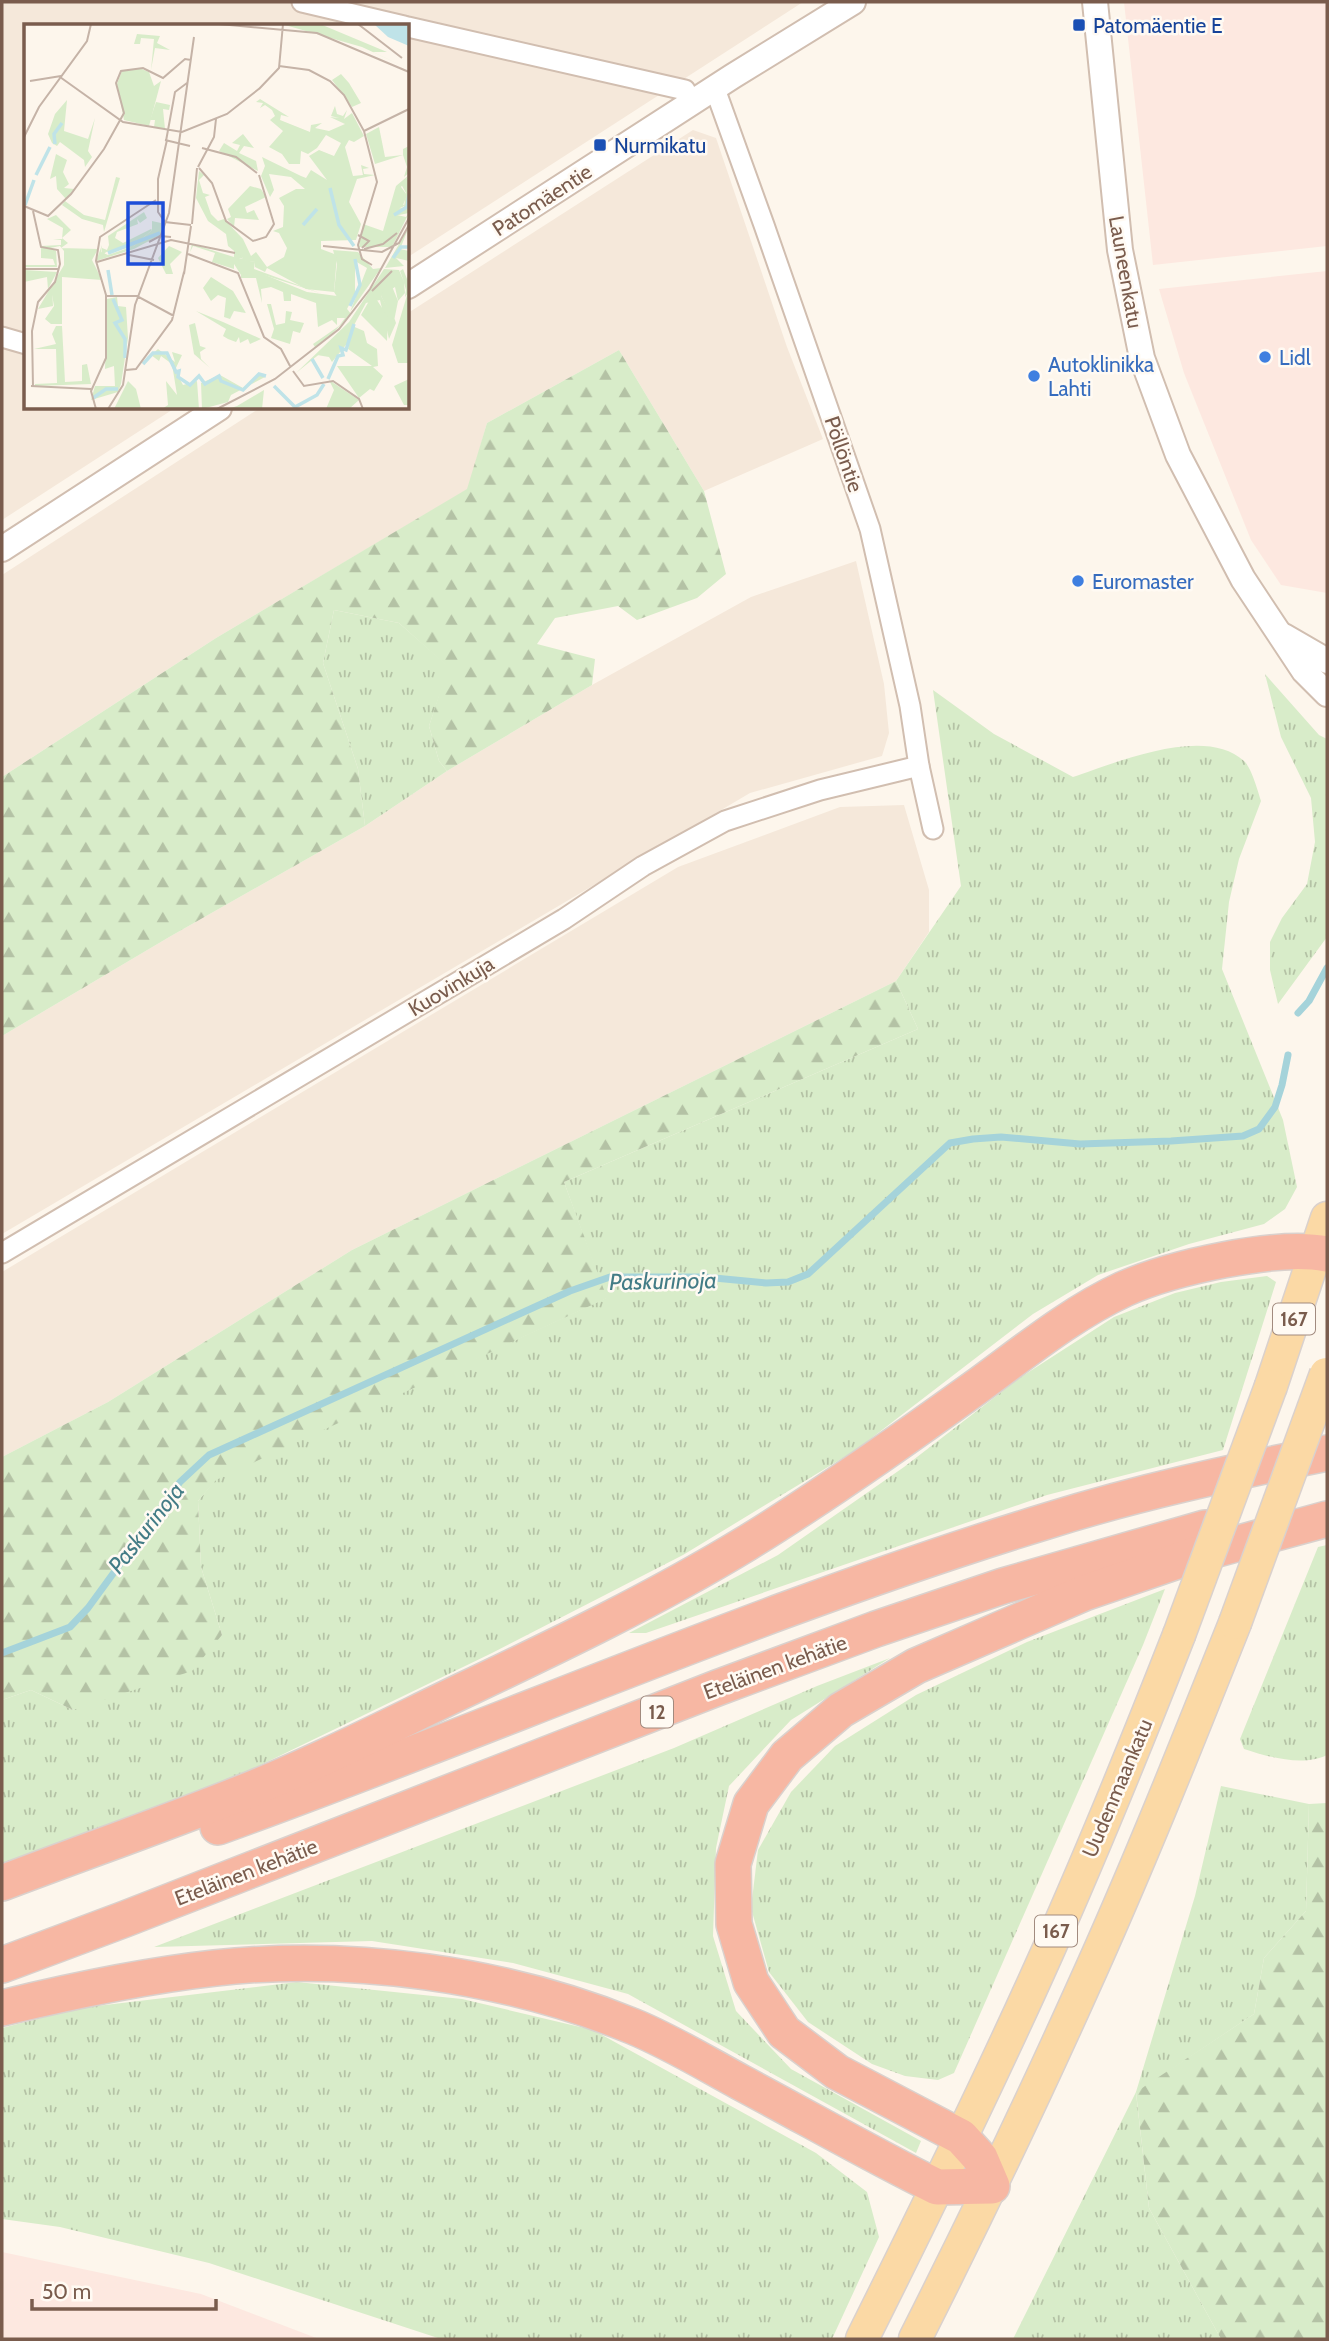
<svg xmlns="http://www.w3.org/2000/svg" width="1329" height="2341" viewBox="0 0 1329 2341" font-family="Cabin,sans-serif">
  <defs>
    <pattern id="grass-tufts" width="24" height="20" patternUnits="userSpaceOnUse" patternTransform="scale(1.75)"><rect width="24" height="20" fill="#d8ecc9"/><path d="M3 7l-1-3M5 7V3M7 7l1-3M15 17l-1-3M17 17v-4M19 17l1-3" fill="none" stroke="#b4c2a5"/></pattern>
    <pattern id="forest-firs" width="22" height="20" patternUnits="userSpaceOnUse" patternTransform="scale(1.75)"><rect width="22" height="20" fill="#d8ecc9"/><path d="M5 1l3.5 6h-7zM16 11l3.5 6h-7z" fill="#b4c2a5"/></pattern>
  </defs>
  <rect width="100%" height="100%" fill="#fdf6ec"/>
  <g fill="#f5e8da">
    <path d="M2,2H803L408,257V26H26V408H175L2,520Z"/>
    <path d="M693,130L716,138L787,347L823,439L704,491L619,350L487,423L468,489L216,638L2,777V575L260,408H408V313Z"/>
    <path d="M856,561L884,684L889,733L882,756L750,793L2,1234V1036L171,936L365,826L447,771L592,685L751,597Z"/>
    <path d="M904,805L929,890V932L896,981L352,1250L108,1402L2,1457V1272L678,867L840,807Z"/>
  </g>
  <g fill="#fde8e0">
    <path d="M1124,2H1327V246L1153,265Z"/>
    <path d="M1327,271V593L1281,585L1251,540L1184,373L1159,289Z"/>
    <path d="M2,2252L201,2294L319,2339H2Z"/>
  </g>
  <g fill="url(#grass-tufts)">
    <path d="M334,610L399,623L449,667L429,726L439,761L447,771L365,826L358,769L323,663Z"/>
    <path d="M1265,674L1319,735L1327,739V937L1278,1004L1270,970V942L1282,918L1307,884L1315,842L1311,798L1281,737Z"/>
    <path d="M933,690L994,734L1073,777C1118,762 1205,725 1244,761C1251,767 1258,791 1261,801L1239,859L1229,902L1222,969L1283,1120L1297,1187L1285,1209L1264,1224L1189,1244L1098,1275L1033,1314L856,1450L683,1555L492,1653L234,1778L2,1871V1700L31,1690L73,1710L222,1635L201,1567L198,1501L216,1479L606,1298L564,1182L918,1029L896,981L961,886Z"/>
    <path d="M1267,1276L1276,1282L1223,1450L1047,1495L646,1633H629L778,1555L904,1467L1021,1377L1114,1317L1175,1293L1221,1282Z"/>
    <path d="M1327,1545V1755C1303,1767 1268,1757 1244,1749L1240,1739L1318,1547Z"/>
    <path d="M1165,1589L1143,1645L954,2073L938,2080L905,2076L872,2064L808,2022L769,1972L751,1908L758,1850L791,1792L835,1746L916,1695L1027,1642Z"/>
    <path d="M890,1658L791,1720L729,1786L716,1848L713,1936L736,2011L791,2069L921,2141L916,2153L628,1994L513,1963L372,1941L154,1947L674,1748L817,1686Z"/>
    <path d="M1221,1786L1309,1804L1306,1911L1264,1958L1254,2014L1136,2093L1149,2208L1221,2339H1013L1136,2092L1195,1896Z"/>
    <path d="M297,1982L462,1999L593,2030L816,2153L867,2192L879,2237L832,2339H441L209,2263L60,2227L2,2219V2028L80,2008Z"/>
  </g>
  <g fill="url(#forest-firs)">
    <path d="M619,350L704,491L726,574L697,598L637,620L618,606L555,618L537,644L595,659L592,685L447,771L439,761L429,726L448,667L399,623L334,610L323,663L358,769L365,826L171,936L2,1036V777L216,638L467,489L487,423Z"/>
    <path d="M896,981L918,1029L564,1182L607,1298L216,1480L198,1501L201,1567L222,1635L192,1671L73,1710L31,1690L2,1700V1457L108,1402L352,1250Z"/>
    <path d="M1327,1803V2339H1221L1149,2208L1136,2092L1254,2014L1264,1958L1306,1911L1309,1804Z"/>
  </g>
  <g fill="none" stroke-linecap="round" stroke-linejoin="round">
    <g stroke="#a5d3da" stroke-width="7">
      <path d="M1298,1013L1309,1001L1327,968"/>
      <path d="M2,1653L70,1627L88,1608L180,1482L209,1455L570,1291L610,1277H704L766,1283L788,1282L808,1274L950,1143L973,1139L1001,1137L1080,1144L1171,1141L1243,1136L1259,1129L1275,1107L1282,1085L1288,1055"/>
    </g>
    <g stroke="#d1beb0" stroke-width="23">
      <g id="minor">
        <path d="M302,2L404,26"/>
        <path d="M408,27L685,90L692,104"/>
        <path d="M715,89L764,225L870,529L910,706L919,766L933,829"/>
        <path d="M2,337L26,344"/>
        <path d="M2,1253L564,919L643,866L725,821L820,790L919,766"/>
      </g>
    </g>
    <g stroke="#d1beb0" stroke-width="28">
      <g id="tertiary">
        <path d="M1095,2L1120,250L1142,358L1178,455L1243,579L1304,671L1327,694"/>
        <path d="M408,286L733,76L853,2"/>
        <path d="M2,549L219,408"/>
        <path d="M1284,636L1327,661"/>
      </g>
    </g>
    <g stroke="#dad1cd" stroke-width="35">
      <g id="primary">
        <path d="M1271,1386L1327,1218"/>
        <path d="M862,2339C926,2211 989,2083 1047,1953C1094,1848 1137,1742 1179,1635"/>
        <path d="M915,2339C973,2224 1029,2108 1082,1990C1137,1869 1186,1746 1235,1623"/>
      </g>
    </g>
    <g stroke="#dad1cd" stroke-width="38">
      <g id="motorway">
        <path d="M218,1827C495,1727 765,1607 1047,1521C1139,1492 1233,1472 1327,1453"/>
        <path d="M2,1883C81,1853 161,1825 239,1794C315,1764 389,1726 462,1691C559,1645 655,1599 747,1543C825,1495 900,1442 975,1388C1022,1354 1070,1314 1124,1289C1171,1268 1276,1244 1327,1254"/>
        <path d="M2,1965L125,1919L717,1688L876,1629L1003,1586L1205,1528"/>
        <path d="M2,2008C72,1991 143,1976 215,1968C352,1953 504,1974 632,2026C669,2041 705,2063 740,2082C806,2117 870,2154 937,2187L992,2186L980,2158L961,2137L837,2072L784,2032L751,1982L734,1924L733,1864L751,1804L787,1756L841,1710L916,1666L1084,1593L1192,1556L1327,1519"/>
      </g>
    </g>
    <use href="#minor" stroke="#fff" stroke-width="19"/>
    <use href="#tertiary" stroke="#fff" stroke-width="24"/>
    <use href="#primary" stroke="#fbd9a5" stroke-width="32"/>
    <use href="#motorway" stroke="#f7b7a3" stroke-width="35"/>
    <g stroke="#dad1cd" stroke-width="35" stroke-linecap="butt">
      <g id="primary-bridge">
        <path d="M1235,1623L1326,1374"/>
        <path d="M1179,1635L1271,1386"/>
      </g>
    </g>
    <use href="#primary-bridge" stroke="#fbd9a5" stroke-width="32"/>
  </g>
  <g fill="#1a4fb4" stroke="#fffaf3" stroke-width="2.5">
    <rect x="1072" y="18" width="14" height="14" rx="3.5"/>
    <rect x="593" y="138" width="14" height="14" rx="3.5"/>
  </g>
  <g fill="#3f7fe0" stroke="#fffaf3" stroke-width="2.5">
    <circle cx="1265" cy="357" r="7"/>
    <circle cx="1034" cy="376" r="7"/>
    <circle cx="1078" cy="581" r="7"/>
  </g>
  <g text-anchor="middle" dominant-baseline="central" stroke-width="5" stroke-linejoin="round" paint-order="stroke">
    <g fill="#fffaf3" stroke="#a28b7f" stroke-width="2">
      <rect x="1273" y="1303.5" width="42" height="31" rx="5"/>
      <rect x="641" y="1696.5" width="32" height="31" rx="5"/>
      <rect x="1035" y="1915.5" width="42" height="31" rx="5"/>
    </g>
    <g font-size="19" font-weight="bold" fill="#7a5c4d">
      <text x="1294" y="1319">167</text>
      <text x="657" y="1712">12</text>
      <text x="1056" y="1931">167</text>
    </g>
    <g font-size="21" fill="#164399" stroke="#fffaf3" text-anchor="start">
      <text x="1093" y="25">Patomäentie E</text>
      <text x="614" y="145">Nurmikatu</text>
    </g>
    <g font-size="21" fill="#7a5c4d" stroke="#fffaf3">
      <text transform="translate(542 200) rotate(-33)">Patomäentie</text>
      <text transform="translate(1126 272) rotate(80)">Launeenkatu</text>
      <text transform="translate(844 454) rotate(71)">Pöllöntie</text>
      <text transform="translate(451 986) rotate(-31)">Kuovinkuja</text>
      <text transform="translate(775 1667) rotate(-20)">Eteläinen kehätie</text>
      <text transform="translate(1117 1788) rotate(-67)">Uudenmaankatu</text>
      <text transform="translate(246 1872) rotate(-21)">Eteläinen kehätie</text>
    </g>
    <g font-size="21" fill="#366cbe" stroke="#fffaf3" text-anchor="start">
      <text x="1279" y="357">Lidl</text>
      <text x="1048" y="364">Autoklinikka<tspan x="1048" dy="24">Lahti</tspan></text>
      <text x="1092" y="581">Euromaster</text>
    </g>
    <g font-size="23" font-style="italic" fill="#437c86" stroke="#fffaf3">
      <text transform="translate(663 1281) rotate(-1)">Paskurinoja</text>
      <text transform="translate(146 1528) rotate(-52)">Paskurinoja</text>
    </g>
  </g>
  <g transform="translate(24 24)">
    <rect width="385" height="385" fill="#fdf6ec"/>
    <path d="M132,78L146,81L145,86L139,85L141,105L130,103L131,96H126ZM385,151L377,163L383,171L379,181L385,180L376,184L374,190L364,189L382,193L385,189L368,223H335L339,200L359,207L372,162ZM32,191L47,206L38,214L44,219L37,224L74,225L68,236L78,256L38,253L28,265L29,282L14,285L40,241V227L36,222L26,224L32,227L33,243H0V241H31L29,235L17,234V222L37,221V216L29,215H38L39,204L23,195ZM128,197L137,199L138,210L110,225L72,237L78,221L77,228L84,231L110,222L128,206ZM385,203L376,225L385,227V237L372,234L380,242L361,244ZM168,220L210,233V225L214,227L219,234L215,235L231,238L230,245L296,269L240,251H217L210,240V245L188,238L191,229L169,222L166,228ZM309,226L334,228L349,245L357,244L326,288L343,244L331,237V269L322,287L310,268L313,240ZM360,245L375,246L380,258L376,247L379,245L383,255L385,247V268L381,273L382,266L380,259L381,269L374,277L371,263L357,272L371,296L372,299L365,315L356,276L342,279L329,303L272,349L325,298ZM0,246L33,248L24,265L23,253L0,258ZM104,357L112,365L117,385H90Z" fill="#d8ecc9"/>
    <path d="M296,0L363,28H349L385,45L338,23L261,1ZM317,50L325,59L337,79L328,83L308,56ZM236,75L265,93L257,91L256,96L286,108L287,101L298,99L291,104L305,107L321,100L306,93L315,94L307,92L311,82L313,90L319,92L323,86L320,95L328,89L340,112L330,118L325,116L321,123L329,152L339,151L337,141L345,144L339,145L340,150L351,151L333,155L325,178L337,200L332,216L297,217V225L313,231L310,268L282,265L243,244L241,248L231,243V238L214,236L219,234L204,222L202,210L184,197L172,174L175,147L180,151L175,156L179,169L186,171L181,173L187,190L194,197L200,195L219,215L227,232L232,228L243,243L260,233L263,224L255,209L249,207L259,203L260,182L255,174L272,165H281L267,153L245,150L250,166L246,173L237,152L241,142L238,133L277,152L282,154L287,146L303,156L285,132L295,126L310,132L317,119L302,111L293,124L284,130L277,127L276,140H265L258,130L245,123L259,107L246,96L251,92L248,86L241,81L236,84L239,79L232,78ZM43,76L40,107L64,115L71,94L64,127L68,133L61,143L60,136L36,118L33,122L28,119L24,110L31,90ZM355,103L361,133L379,131V125L385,122V149L380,153L383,143L379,131L351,140L342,110ZM219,110L230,124L220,122L215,129L232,137L234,147L195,127L200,119L213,127L216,121L208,119ZM32,130L43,136L39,148L45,160L40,164L50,165L42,175L33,165L32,152L26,155ZM385,152V189L365,193V187L374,190V185L380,183L382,169L377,160ZM92,153L96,154L80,208L79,201L58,195L38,181L41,177L60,191L81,196ZM226,162L237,165L242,173L221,183L223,189L230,186L235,196L211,194L210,203L203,195L207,193L204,185ZM120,188L123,194L116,199L113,195L114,200L93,208L91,214L99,219L127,205L128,206L109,223L82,228L77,234L78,224L83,226L85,221L84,212ZM145,222L158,228L146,240L149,250H142L134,234ZM239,250L283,268L313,272L327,290L306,312L291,323L289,320L315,302L321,294H313V301L308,296L294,303L292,279L267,270V277H260L259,268L247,263L237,265L238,279L232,254H217V251ZM38,252V300H27L21,295L30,282L27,265ZM187,253L209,267L222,289L210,287L206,295L200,293L202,274L194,271L187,277L179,264ZM365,255L374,277L370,297L357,272ZM384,268L385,339H374L368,321ZM349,270L364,293L363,317L337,291ZM93,273L94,282L102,283L104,314L97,360L94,368L67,376L71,362H91L90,342L81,345L83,275ZM243,280H247L252,301L261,299L262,287L268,288L266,296L280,299L276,309L269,307L266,320L247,314L250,305ZM172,287L199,298L237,315L226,320L224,315L216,319L215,313L212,318L204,315L199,312L202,305ZM326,301L340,307L343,319L353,325L354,342L349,343L359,352L350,367L346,365L335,374L313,342H348L324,325L326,316L308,338L305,333L293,331ZM32,302H38L41,358L58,357V341L63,340L67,360L11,362V343V360L33,359L32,325H10L32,320L28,310ZM134,325L151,338L148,328L158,331L151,346L159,361L173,357L175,385H138L144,381L142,357L153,371L148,340L137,332L135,337L127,331L118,339ZM236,350L241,353L207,371L204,378L178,385L177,359L196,351L219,364ZM385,355V381H380L370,362ZM305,356L335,376L325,385H302L310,366ZM240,366L238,385H204L213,382Z" fill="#d8ecc9"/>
    <path d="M113,10L136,12L133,19L146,26L131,24L127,46L130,15L117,14L116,20H110ZM115,44L125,48L130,62L137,57L125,102L100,96L93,60L98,47ZM171,299L176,322L182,324L176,328L177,335L186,344L170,330L165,301Z" fill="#d8ecc9"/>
    <path d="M350,0H385V22L364,13Z" fill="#bfe3e8"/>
    <path fill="none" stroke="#bfe3e8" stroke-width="3.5" d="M31,120L30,110L38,99M12,151L26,123M306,164L315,201L330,222M1,181L10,156M370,191L383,183L385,170M279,201L293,185M84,229L136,209M369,234L377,223H385M84,246L88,271M89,275L98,296L91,299L101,315V334M326,282L336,261L331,235M288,335L299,354M119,340L129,329H143L152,348L155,347L154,353L166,361L175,352L181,360L195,352L197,357L219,366L235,350L242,352M304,355L314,332L319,331L317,324L322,326L330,300M250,362L271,383L293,371L300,360M69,374L82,365H94"/>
    <path fill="none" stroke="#c5b3a7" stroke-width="2" d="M195,0L293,9L385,48M334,0L378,34M255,42L285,46L306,57L320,71L340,107L353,158L334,221L338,235L348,241M36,53L99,98L158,108L203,90L236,64M6,57L37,52M235,65L255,44L259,0M340,107L385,85M0,113L15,83L63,17L67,0M141,116L166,122M143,116L134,155V188L141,198L167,201M142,117L151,68L163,59M178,124L212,133L233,149M174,143L190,113L192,95M175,144L188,159L202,197L229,217L242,213L250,200L235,151M0,182L24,192L47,170L80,125L100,89L92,59L97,47L119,44L139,54L161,35L167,36M9,187L17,223L34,226L36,240L31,258L14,278L8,307L9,363M168,200L173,144M334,211L345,217L338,224M125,218L136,212L147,213M299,222L358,228L375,219L385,201M340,225L359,220L373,209M164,230L214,249L240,313L257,325L266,342M105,231L130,236M73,238L147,216L211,229M0,245H34M160,250L167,202M348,267L368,247M82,272H113L150,292M102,346L112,345L148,296L160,248M269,347L280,362L309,357L335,375L339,385M7,362L67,365M72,385L67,367L82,334V271L72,237L76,213L132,176M84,385L99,361L111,281L145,189L170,13M193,385L251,355L315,305L346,265L385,194"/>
    <path fill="#1d4ed8" fill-opacity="0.15" stroke="#1d4ed8" stroke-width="3.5" d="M104,179H139V240H104Z"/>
    <rect width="385" height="385" fill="none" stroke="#7a5c4d" stroke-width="3.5"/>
  </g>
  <rect width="1329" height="2341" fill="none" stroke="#7a5c4d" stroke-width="7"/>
  <path d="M32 2299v10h184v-10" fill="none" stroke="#7a5c4d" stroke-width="3.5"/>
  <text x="42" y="2299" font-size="21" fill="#7a5c4d" stroke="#fffaf3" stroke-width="5" paint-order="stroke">50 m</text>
</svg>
